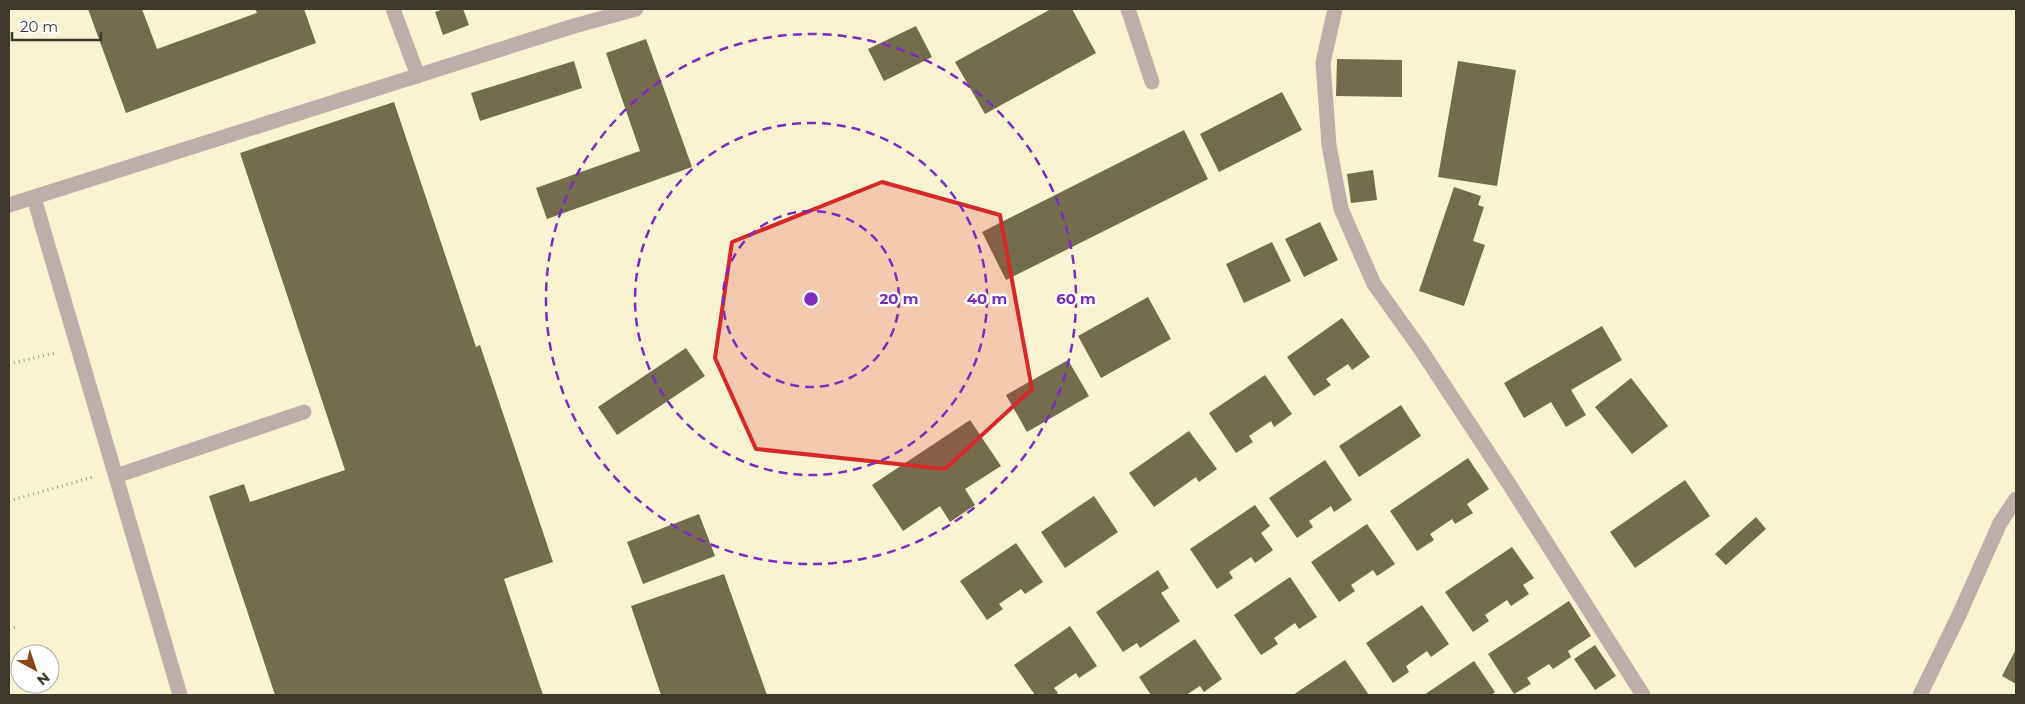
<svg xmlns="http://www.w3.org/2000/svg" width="2025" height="704" viewBox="0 0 2025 704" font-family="Montserrat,sans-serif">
  <rect width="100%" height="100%" fill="#faf3d1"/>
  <g fill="#736d4e">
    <path d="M88,9H142L157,49L257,13L255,9H304L316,43L126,113Z"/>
    <path d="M444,9H463L469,25L443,35L435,12Z"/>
    <path d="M1051,9H1072L1096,53L985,114L955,62Z"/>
    <path d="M916,26L932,57L884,81L868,49Z"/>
    <path d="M646,39L692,167L547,219L536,188L640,151L606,53Z"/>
    <path d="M1337,59L1402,60V97L1336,96Z"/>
    <path d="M574,61L582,88L480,121L471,93Z"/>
    <path d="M1458,61L1516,70L1497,186L1438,177Z"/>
    <path d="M1282,92L1302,130L1219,172L1200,134Z"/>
    <path d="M394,102L476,347L480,345L553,562L504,579L543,695H275L209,496L244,484L250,502L345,470L240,153Z"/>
    <path d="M1184,130L1208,179L1006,280L982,232Z"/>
    <path d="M1373,170L1377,200L1351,203L1347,174Z"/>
    <path d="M1454,187L1481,196L1478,205L1484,207L1473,241L1485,245L1464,306L1419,291Z"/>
    <path d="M1320,222L1338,260L1304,277L1285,239Z"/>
    <path d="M1272,242L1291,281L1244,303L1226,264Z"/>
    <path d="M1148,297L1171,339L1101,378L1078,336Z"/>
    <path d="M1342,318L1370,357L1352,370L1348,364L1326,379L1331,385L1314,396L1287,357Z"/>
    <path d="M1602,326L1622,360L1571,390L1586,415L1566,427L1551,402L1524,418L1504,383Z"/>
    <path d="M686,348L705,376L617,435L598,407Z"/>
    <path d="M1068,360L1089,396L1027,432L1006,395Z"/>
    <path d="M1265,375L1292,414L1274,427L1271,421L1249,436L1253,442L1236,453L1209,413Z"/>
    <path d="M1631,378L1668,426L1632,454L1595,407Z"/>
    <path d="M1401,405L1421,436L1359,477L1339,446Z"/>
    <path d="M970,420L1001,466L965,489L975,505L950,522L940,506L903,531L872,485Z"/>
    <path d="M1189,431L1217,469L1199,482L1196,477L1154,507L1129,473Z"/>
    <path d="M1468,458L1489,489L1467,504L1473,513L1455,524L1452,519L1430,534L1434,540L1417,551L1390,511Z"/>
    <path d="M1325,460L1352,500L1334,512L1331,506L1309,521L1313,527L1297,538L1269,498Z"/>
    <path d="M1685,480L1710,516L1635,568L1610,532Z"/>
    <path d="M1094,496L1118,532L1065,568L1041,532Z"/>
    <path d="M1255,505L1270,526L1261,533L1273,550L1255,563L1251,557L1229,572L1233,578L1217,589L1190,549Z"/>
    <path d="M699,514L715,556L643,584L627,542Z"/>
    <path d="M1756,517L1766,529L1726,565L1715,554Z"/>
    <path d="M1367,524L1395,564L1377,576L1373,570L1351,585L1355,591L1339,602L1311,562Z"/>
    <path d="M1016,543L1043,582L1025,594L1021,589L999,604L1003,609L987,620L960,581Z"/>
    <path d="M1512,547L1534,578L1523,585L1529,594L1511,606L1507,600L1485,615L1489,621L1473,632L1445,592Z"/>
    <path d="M1158,570L1169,588L1161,593L1180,621L1140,648L1137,643L1123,652L1096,612Z"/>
    <path d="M724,574L767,695H661L631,606Z"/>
    <path d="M1290,577L1317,617L1299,629L1295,623L1274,638L1278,644L1261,655L1234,615Z"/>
    <path d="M1569,601L1591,636L1568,651L1571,657L1553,669L1549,664L1527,678L1531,684L1514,694L1488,654Z"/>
    <path d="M1422,605L1449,644L1431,657L1427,651L1406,666L1409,672L1393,683L1366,643Z"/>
    <path d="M1070,626L1097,666L1079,678L1076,673L1054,688L1058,693L1055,695H1035L1014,665Z"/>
    <path d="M1195,639L1222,679L1204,692L1200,686L1186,695H1151L1139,677Z"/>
    <path d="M1595,645L1616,676L1595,690L1574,659Z"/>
    <path d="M2016,649V684L2002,676Z"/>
    <path d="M1345,660L1369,695H1293Z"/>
    <path d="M1474,661L1495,692L1491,695H1424Z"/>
  </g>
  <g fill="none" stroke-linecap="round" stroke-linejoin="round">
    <g stroke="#9a957d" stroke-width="3" stroke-dasharray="1 4" stroke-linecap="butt">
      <path d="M9,364L55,353"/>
      <path d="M9,501L93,477"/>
      <path d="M9,629L16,627"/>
    </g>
    <g stroke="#beada8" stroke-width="15">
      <path d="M393,9L418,76"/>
      <path d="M1128,9L1152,82"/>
      <path d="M34,198L180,695"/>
      <path d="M9,205L574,26L636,9"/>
      <path d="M116,476L304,412"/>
    </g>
    <g stroke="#beada8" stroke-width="15">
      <path d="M1335,9L1323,63L1329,145L1341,209L1374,284L1421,350L1511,487L1643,695"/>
      <path d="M1920,695L1959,615L2000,523L2016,499"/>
    </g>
  </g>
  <path fill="#d62828" fill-opacity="0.2" stroke="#d62828" stroke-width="4" stroke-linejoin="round" d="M882,182L1000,215L1032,389L945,469L756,449L715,358L732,242Z"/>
  <g fill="none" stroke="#7b2cbf" stroke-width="2.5" stroke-dasharray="9 6">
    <circle cx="811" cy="299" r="88"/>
    <circle cx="811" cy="299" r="176"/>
    <circle cx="811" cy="299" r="265"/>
  </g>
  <circle cx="811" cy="299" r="8" fill="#7b2cbf" stroke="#fff" stroke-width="2.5"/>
  <g font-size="15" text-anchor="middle" font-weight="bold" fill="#7b2cbf" stroke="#fff" stroke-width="5" stroke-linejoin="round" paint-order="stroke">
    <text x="899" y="304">20 m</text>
    <text x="987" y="304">40 m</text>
    <text x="1076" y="304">60 m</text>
  </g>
  <rect width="2025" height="704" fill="none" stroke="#3c392c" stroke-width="20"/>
  <g transform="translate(35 669) rotate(140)"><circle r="24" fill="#ffffff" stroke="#b1b0ab"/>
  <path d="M0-4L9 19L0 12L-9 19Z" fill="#8b4817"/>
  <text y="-8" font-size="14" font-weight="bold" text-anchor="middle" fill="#3c392c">N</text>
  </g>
  <path d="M12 32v8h89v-8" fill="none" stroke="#3c392c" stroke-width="2.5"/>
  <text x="20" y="32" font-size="15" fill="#3c392c" stroke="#ffffff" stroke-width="4" paint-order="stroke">20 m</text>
</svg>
